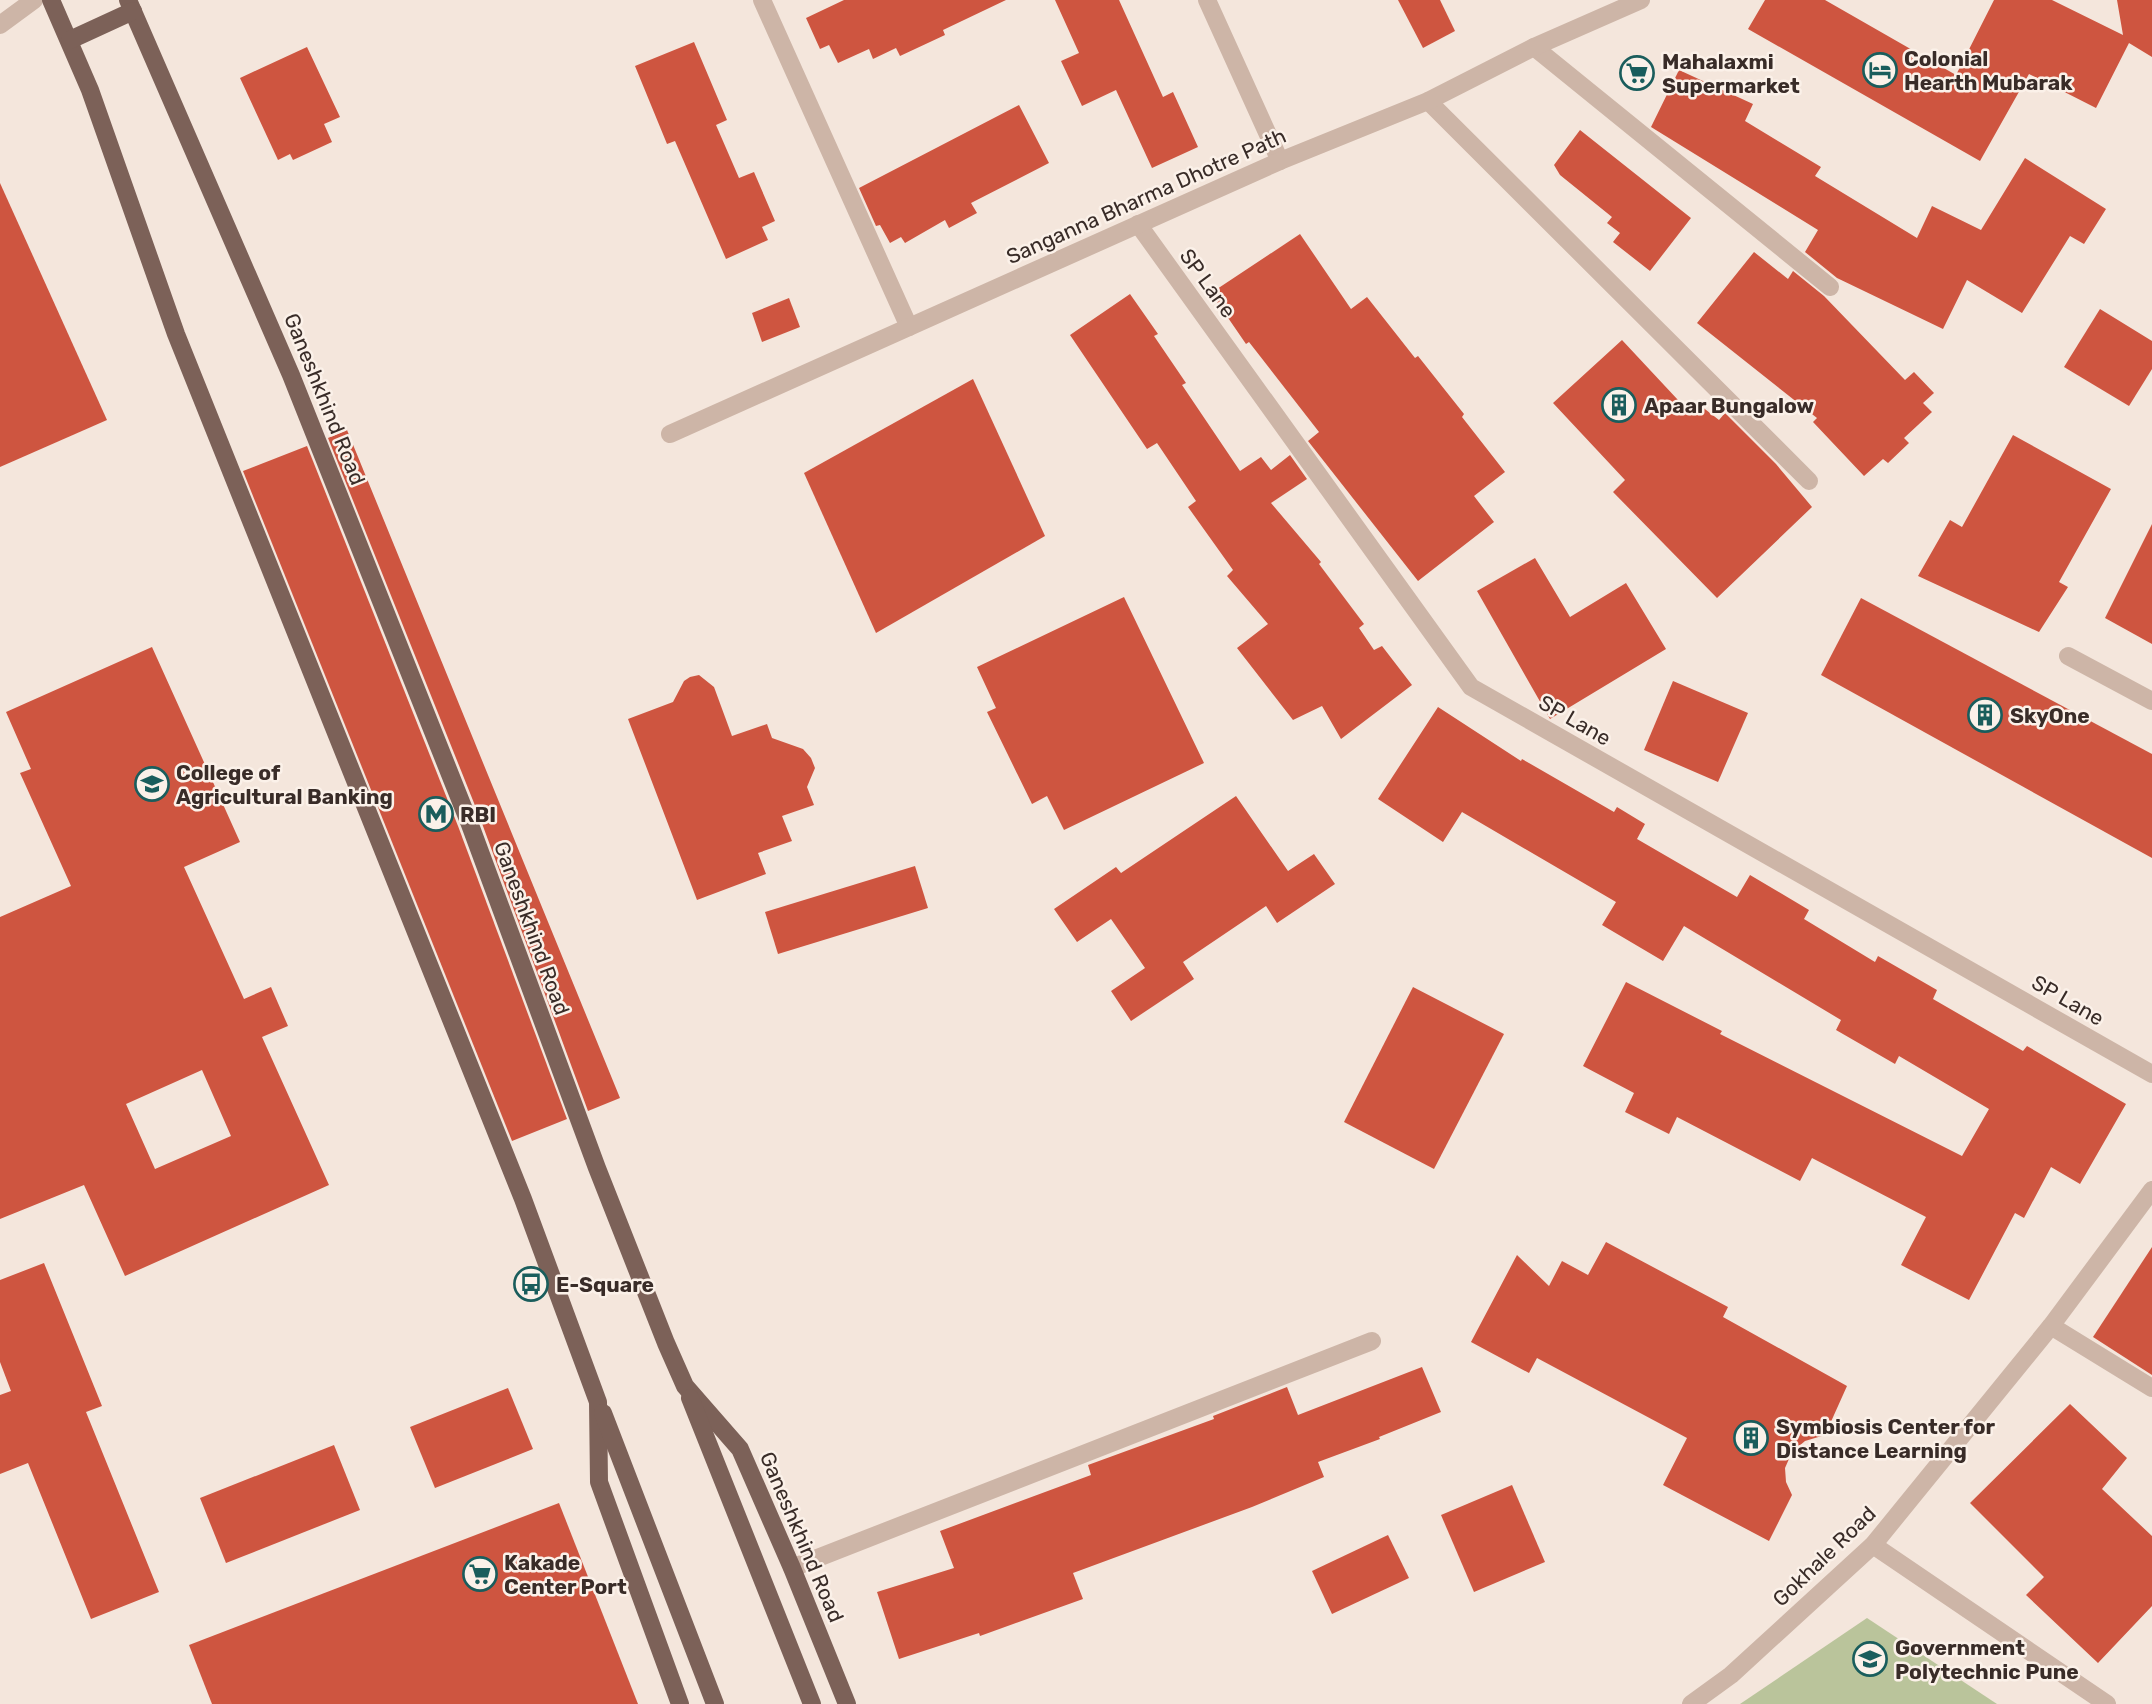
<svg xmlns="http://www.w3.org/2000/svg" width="2152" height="1704" viewBox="0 0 2152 1704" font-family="Rubik,sans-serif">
  <rect width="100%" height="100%" fill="#f4e6dc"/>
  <path fill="#bac49b" d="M1867,1618L1997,1704H1740Z"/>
  <g fill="#ce5540" fill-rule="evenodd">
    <path d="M844,0H1006L943,30L945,35L900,56L896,48L873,59L869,49L838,63L829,45L820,49L806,18Z"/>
    <path d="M1055,0H1119L1163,97L1173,92L1198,147L1152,168L1116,90L1082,106L1061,61L1079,53Z"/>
    <path d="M1398,0H1440L1455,31L1423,48Z"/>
    <path d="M1765,0H1825L1956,75L1994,0H2052L2123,35L2117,0H2152V57L2129,43L2096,108L2029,74L1980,161L1748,29Z"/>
    <path d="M694,42L727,120L716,125L739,178L754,172L775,221L762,227L768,240L726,259L675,141L667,144L635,66Z"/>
    <path d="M307,47L340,117L324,124L332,142L293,160L290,154L278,160L240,78Z"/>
    <path d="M1679,70L1753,104L1745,121L1821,167L1815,176L1917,238L1932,206L1981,230L2025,158L2106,209L2084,244L2070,236L2022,313L1967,280L1943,329L1837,278L1805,252L1818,230L1651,127Z"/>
    <path d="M1019,105L1049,163L971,203L977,213L949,228L945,220L905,243L901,237L890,243L880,225L876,226L859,188Z"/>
    <path d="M1580,130L1691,218L1650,271L1613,242L1620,233L1607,223L1612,217L1560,175L1554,165Z"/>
    <path d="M0,183L107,420L0,467Z"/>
    <path d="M1300,234L1351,309L1367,297L1415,358L1418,356L1464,414L1462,417L1505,472L1474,496L1494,522L1418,581L1308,441L1319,432L1249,342L1246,344L1211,293Z"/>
    <path d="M1754,252L1788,279L1793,271L1824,296L1905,380L1914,372L1934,393L1923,403L1932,412L1904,438L1909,443L1888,463L1883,459L1864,476L1813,422L1817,418L1697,323Z"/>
    <path d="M1130,294L1158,334L1154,336L1186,383L1182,385L1240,471L1261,457L1271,470L1290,455L1307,479L1271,503L1321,562L1319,564L1364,624L1359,628L1374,650L1382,646L1412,685L1341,739L1322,706L1293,720L1237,648L1268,624L1227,576L1233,570L1188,507L1196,501L1157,443L1147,449L1070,335Z"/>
    <path d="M789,298L800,327L762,342L752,313Z"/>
    <path d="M2100,309L2152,341V369L2129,406L2064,367Z"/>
    <path d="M1622,340L1692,415L1701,406L1719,420L1725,413L1776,464L1812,507L1717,598L1613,492L1625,480L1553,403Z"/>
    <path d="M973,379L1045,536L876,633L804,473Z"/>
    <path d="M347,430L620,1098L588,1111L480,818L328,438Z"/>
    <path d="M2013,435L2111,489L2059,582L2068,587L2039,632L1918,576L1950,520L1962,527Z"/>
    <path d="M307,446L458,826L567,1119L512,1141L243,471Z"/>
    <path d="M2152,524V644L2105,618Z"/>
    <path d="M1535,558L1570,617L1626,583L1666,649L1550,719L1477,591Z"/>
    <path d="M1124,597L1204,763L1064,830L1047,796L1032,804L987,712L996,708L977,667Z"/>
    <path d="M1861,598L2152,754V858L1821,675Z"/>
    <path d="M152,647L240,842L184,867L244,999L271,987L288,1026L262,1037L329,1185L125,1276L84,1185L0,1219V917L71,886L20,773L31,769L6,712ZM202,1070L231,1136L155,1169L126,1104Z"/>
    <path d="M699,675L714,687L732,736L767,724L772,738L803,749L811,758L815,768L807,787L814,805L782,816L792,841L758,853L766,874L697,900L628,719L673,702L684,681L690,677Z"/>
    <path d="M1673,681L1748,713L1718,782L1644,750Z"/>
    <path d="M1438,707L1521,761L1522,759L1614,812L1617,807L1645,824L1637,839L1737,897L1750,875L1809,910L1804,919L1875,962L1878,956L1937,990L1933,999L2023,1051L2027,1046L2126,1104L2080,1184L2051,1167L2024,1218L2015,1213L1969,1300L1901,1265L1926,1217L1812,1158L1800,1181L1677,1117L1669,1134L1625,1112L1634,1093L1583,1066L1626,982L1722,1031L1720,1034L1962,1156L1989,1109L1899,1056L1895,1064L1836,1030L1841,1020L1684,926L1663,961L1602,925L1616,902L1462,812L1443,842L1378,799Z"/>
    <path d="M1236,796L1288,871L1314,854L1335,884L1277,923L1266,906L1183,962L1194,979L1131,1021L1111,991L1145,968L1111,919L1077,942L1054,909L1116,867L1121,873Z"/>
    <path d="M915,866L928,908L778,954L765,912Z"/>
    <path d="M1413,987L1504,1034L1434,1169L1344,1122Z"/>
    <path d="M1606,1242L1728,1307L1723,1317L1847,1386L1825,1435L1805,1441L1792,1452L1785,1468L1786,1482L1792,1495L1769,1541L1663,1485L1687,1438L1537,1358L1529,1373L1471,1342L1517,1255L1549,1286L1562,1261L1588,1275Z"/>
    <path d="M2152,1247V1375L2093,1337Z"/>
    <path d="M44,1263L102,1406L86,1412L159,1592L91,1619L28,1463L0,1474V1395L11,1391L0,1362V1280Z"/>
    <path d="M1422,1367L1441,1412L1379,1437L1380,1439L1318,1462L1324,1477L1252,1507L1073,1573L1083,1599L980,1636L979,1633L899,1659L877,1592L954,1568L940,1531L1091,1475L1088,1465L1214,1419L1213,1416L1287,1387L1298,1415Z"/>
    <path d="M508,1388L533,1449L435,1488L410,1427Z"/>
    <path d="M2070,1404L2127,1458L2102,1489L2152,1536V1606L2098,1663L2026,1595L2044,1577L1970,1503Z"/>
    <path d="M334,1445L360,1510L226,1563L200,1498Z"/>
    <path d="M1512,1485L1545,1562L1474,1592L1441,1515Z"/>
    <path d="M559,1503L638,1704H212L189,1645Z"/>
    <path d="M1388,1535L1409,1578L1332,1614L1312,1571Z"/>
  </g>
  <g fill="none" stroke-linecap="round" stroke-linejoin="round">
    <g stroke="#cdb5a7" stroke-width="18">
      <path d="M762,0L909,327"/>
      <path d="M1207,0L1280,161"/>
      <path d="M0,25L34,0"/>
      <path d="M1534,47L1830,287"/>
      <path d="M1428,101L1809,481"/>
      <path d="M1138,224L1471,687L2152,1074"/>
      <path d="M670,434L1280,161L1428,101L1534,47L1641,0"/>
      <path d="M2068,656L2152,701"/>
      <path d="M2051,1326L2152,1388"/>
      <path d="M1873,1545L2107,1704"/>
      <path d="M792,1568L1372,1341"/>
      <path d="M1691,1704L1731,1675L1873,1545L2051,1326L2152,1190"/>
    </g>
    <g stroke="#7c6158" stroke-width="18">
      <path d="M51,0L90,90L176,334L523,1199L598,1402L599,1482L680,1704"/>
      <path d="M128,0L291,375L469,822L597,1168L666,1343L685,1386L740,1449L792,1568L847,1704"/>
      <path d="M70,40L133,11"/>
      <path d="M690,1398L812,1704"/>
      <path d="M603,1413L715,1704"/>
    </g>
  </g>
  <defs>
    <g id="hotel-ring" transform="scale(1.75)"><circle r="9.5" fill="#fbf1e9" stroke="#1a5d5c" stroke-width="1.5"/><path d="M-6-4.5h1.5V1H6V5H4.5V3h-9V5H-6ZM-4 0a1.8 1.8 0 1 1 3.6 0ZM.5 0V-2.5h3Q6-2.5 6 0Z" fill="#1a5d5c"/></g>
    <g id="supermarket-ring" transform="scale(1.75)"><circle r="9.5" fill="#fbf1e9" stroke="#1a5d5c" stroke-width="1.5"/><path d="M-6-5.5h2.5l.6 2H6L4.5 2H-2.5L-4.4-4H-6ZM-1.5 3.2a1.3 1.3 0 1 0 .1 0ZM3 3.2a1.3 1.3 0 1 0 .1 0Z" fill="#1a5d5c"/></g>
    <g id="building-ring" transform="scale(1.75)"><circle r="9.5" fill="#fbf1e9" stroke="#1a5d5c" stroke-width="1.5"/><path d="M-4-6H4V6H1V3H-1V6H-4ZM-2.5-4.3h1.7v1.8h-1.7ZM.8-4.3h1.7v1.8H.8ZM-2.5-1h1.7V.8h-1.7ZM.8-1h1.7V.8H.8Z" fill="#1a5d5c"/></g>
    <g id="university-ring" transform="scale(1.75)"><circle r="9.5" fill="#fbf1e9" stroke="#1a5d5c" stroke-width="1.5"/><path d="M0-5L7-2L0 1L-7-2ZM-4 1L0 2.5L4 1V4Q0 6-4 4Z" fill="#1a5d5c"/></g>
    <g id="metro-ring" transform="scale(1.75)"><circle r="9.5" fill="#fbf1e9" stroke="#1a5d5c" stroke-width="1.5"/><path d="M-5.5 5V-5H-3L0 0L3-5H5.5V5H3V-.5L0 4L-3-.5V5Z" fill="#1a5d5c"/></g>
    <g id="bus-ring" transform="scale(1.75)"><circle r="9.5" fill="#fbf1e9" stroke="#1a5d5c" stroke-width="1.5"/><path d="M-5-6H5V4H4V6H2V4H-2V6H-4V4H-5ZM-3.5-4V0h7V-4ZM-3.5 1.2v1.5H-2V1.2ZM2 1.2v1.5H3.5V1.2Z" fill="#1a5d5c"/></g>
  </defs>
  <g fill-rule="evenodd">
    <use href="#hotel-ring" x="1880" y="70"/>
    <use href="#supermarket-ring" x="1637" y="73"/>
    <use href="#building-ring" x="1619" y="405"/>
    <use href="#building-ring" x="1985" y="715"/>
    <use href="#university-ring" x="152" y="784"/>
    <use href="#metro-ring" x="436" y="814"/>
    <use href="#bus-ring" x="531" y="1284"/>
    <use href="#building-ring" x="1751" y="1438"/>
    <use href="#supermarket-ring" x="480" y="1574"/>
    <use href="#university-ring" x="1870" y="1659"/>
  </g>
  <g text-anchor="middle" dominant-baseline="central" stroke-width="5" stroke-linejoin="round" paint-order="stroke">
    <g font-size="21" font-weight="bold" fill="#392c28" stroke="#fbf1e9" text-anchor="start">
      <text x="1904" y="58">Colonial<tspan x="1904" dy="24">Hearth Mubarak</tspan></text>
      <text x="1662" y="61">Mahalaxmi<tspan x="1662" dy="24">Supermarket</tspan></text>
      <text x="1644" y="405">Apaar Bungalow</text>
      <text x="2010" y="715">SkyOne</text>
      <text x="176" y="772">College of<tspan x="176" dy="24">Agricultural Banking</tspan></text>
      <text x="460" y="814">RBI</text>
      <text x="556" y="1284">E-Square</text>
      <text x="1776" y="1426">Symbiosis Center for<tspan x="1776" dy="24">Distance Learning</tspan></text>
      <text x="504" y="1562">Kakade<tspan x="504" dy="24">Center Port</tspan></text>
      <text x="1895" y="1647">Government<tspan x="1895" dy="24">Polytechnic Pune</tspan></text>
    </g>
    <g font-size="21" fill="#392c28" stroke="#fbf1e9">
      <text transform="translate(1146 196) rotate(-24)">Sanganna Bharma Dhotre Path</text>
      <text transform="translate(1208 283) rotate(54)">SP Lane</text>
      <text transform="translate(325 399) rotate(68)">Ganeshkhind Road</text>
      <text transform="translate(1575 720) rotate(30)">SP Lane</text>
      <text transform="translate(532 928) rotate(70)">Ganeshkhind Road</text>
      <text transform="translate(2068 1000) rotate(30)">SP Lane</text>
      <text transform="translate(802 1537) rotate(67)">Ganeshkhind Road</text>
      <text transform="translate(1824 1556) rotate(-44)">Gokhale Road</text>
    </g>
  </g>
</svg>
